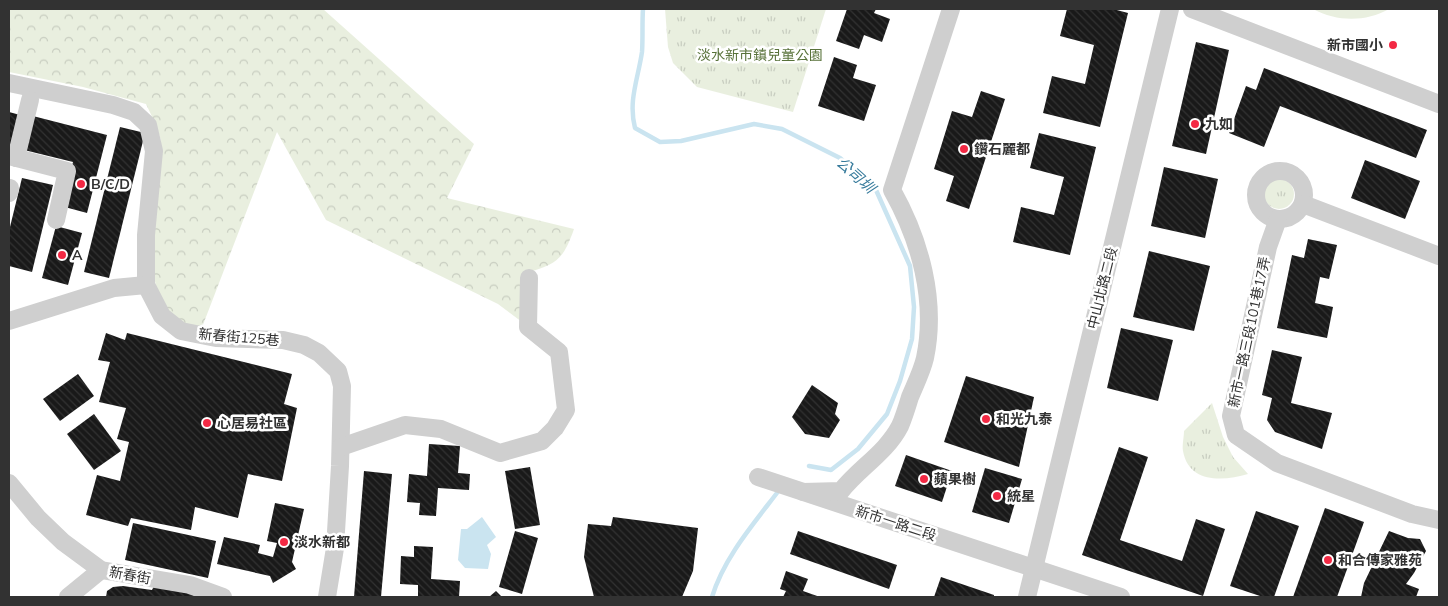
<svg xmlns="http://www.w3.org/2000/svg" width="1448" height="606" viewBox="0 0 1448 606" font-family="Mulish,'Noto Sans TC',sans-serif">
  <defs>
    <pattern id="grass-tufts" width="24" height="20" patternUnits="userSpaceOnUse" patternTransform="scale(1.25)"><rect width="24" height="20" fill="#e9efdf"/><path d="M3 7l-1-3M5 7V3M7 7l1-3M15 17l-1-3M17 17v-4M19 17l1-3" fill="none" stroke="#c8cdc0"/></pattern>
    <pattern id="forest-crowns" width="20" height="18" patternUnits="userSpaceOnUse" patternTransform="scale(1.25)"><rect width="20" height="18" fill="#e9efdf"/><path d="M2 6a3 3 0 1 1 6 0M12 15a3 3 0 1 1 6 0" fill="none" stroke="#c8cdc0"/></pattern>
    <pattern id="building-back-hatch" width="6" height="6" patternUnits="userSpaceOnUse" patternTransform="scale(1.25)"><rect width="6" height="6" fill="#191919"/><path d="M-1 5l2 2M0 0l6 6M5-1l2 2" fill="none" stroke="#323232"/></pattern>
  </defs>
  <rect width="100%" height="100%" fill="#fff"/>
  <g fill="url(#grass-tufts)">
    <path d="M665,9H826L793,112L697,87L673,63L668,47Z"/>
    <circle cx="1279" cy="194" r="15"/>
    <path d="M1212,403L1223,437L1233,457L1248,474C1224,481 1189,484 1183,451C1182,445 1184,437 1184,431Z"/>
  </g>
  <path fill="url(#forest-crowns)" d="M9,9H323L474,144L447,198L574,229C563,260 557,264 526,273L522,322L498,304L326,220L277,132L201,330C196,328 189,327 183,324C128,292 165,193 161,143C160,131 151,115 146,104L83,87L9,72Z"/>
  <path fill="#e9efdf" d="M1313,9H1389C1366,22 1337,22 1313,9Z"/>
  <path fill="#cae4f0" d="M482,517L496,537L487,545L491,554L488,569L465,568L458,560L461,529H467Z"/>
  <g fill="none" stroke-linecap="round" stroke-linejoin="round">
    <g stroke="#cae4f0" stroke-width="4.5">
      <path d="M643,9C642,23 643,38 642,52C638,79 628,101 635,128L660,142L681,141L754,124L782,129L840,158L876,190L910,266L914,307L912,339L900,381L887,414L858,449L831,470L809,466"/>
      <path d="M712,597C724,557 755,522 780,489"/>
    </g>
  </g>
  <g fill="url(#building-back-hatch)">
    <path d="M847,9H876L874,13L890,19L882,42L864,35L859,49L836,41Z"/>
    <path d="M1067,9H1113L1128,13L1100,127L1043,113L1052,76L1085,84L1094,45L1060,36Z"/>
    <path d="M1196,42L1229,50L1206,154L1172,146Z"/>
    <path d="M834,57L857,65L853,78L876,85L864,121L818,106Z"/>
    <path d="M1264,68L1427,130L1416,158L1280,106L1264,147L1229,133L1246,86L1256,90Z"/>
    <path d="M981,91L1005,99L969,209L946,201L954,176L934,169L952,111L972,117Z"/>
    <path d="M9,112L24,116L16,148L9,146Z"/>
    <path d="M29,115L107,135L87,213L61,206L73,162L20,149Z"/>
    <path d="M120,127L145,133L109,278L84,272Z"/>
    <path d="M1039,133L1096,147L1070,255L1013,242L1021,207L1054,215L1064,177L1030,168Z"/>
    <path d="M1365,160L1420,181L1405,219L1351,198Z"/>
    <path d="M1164,167L1218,179L1205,238L1151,226Z"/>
    <path d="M22,178L53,185L32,272L9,266V231Z"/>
    <path d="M56,226L82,233L68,285L42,278Z"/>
    <path d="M1308,239L1337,245L1329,279L1320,277L1315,303L1333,307L1327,338L1277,328L1292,255L1304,258Z"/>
    <path d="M1149,251L1210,266L1194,331L1133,317Z"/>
    <path d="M1121,328L1173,340L1158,401L1107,388Z"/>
    <path d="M106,333L125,340L127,333L292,374L284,404L297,408L282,481L248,474L238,518L195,507L191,530L131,518L128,526L86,515L97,475L120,481L129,442L117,439L126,408L99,402L110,362L98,360Z"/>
    <path d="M1272,350L1302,357L1291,403L1332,413L1322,449L1275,432L1267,420L1272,398L1262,395Z"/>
    <path d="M78,374L94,396L60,421L43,399Z"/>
    <path d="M966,376L1034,397L1019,467L944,442Z"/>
    <path d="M812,385L838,403L835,414L840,420L829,438L805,434L792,417Z"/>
    <path d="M94,414L121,451L94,470L67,434Z"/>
    <path d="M429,444L460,446L458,473L470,474L469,490L438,488L436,516L419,515L420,503L407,502L409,474L427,476Z"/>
    <path d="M1119,447L1148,457L1120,540L1182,561L1196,519L1225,529L1203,596L1082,555Z"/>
    <path d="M906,455L952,471L942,502L895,486Z"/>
    <path d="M530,467L540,525L515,529L505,471Z"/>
    <path d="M985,468L1022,479L1009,523L972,512Z"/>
    <path d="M364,471L392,474L381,597H354Z"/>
    <path d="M275,503L304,509L292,562L296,569L273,583L270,576L217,564L224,537L260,545L258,553L273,557L277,543L267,541Z"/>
    <path d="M1325,508L1364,522L1337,597H1293Z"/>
    <path d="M1256,511L1299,526L1274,597H1263L1230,586Z"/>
    <path d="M613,517L698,528L693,571L682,597H594L584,557L588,524L611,526Z"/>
    <path d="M133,523L216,541L208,578L125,560Z"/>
    <path d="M515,531L538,538L522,594L499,587Z"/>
    <path d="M798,531L897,565L889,589L790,554Z"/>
    <path d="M1389,531L1408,538L1420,539L1426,551L1414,573L1406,584L1419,589L1416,597H1361L1364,583Z"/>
    <path d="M414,546L433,547L431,579L460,581L459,597H418V585L400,584L401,556L414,557Z"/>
    <path d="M786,571L808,579L803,591L820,597H783L786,591L780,589Z"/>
    <path d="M941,577L994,595V597H934Z"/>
    <path d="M123,586L152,590L154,586L206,597H106L107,591L113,587Z"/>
    <path d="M496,591L502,597H489Z"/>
  </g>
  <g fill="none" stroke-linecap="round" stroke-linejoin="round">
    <g stroke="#cfcfcf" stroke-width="18">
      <path d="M1192,9L1439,104"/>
      <path d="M9,83L113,105L134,112L148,125L154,151L146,235V285L162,316L181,331L216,338L283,340L304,345L319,353L338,371L342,386L340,466L335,548L327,597"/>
      <path d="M9,156L67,171L56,220"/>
      <path d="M16,158L30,100"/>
      <circle cx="1280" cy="195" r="24"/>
      <path d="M9,193L10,188"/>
      <path d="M1303,204L1439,256"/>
      <path d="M1278,219L1268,247L1231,416L1236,435L1277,463L1412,514L1439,520"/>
      <path d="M9,321L114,288L146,285"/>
      <path d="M341,447L405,425L441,429L500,453L542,441L555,428L566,410L559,352L528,327L529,278"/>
      <path d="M758,477L1121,597"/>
      <path d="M9,483L38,518L63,542L101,570L190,585L223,597"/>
      <path d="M803,492L841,491C859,468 886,453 900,426C904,417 907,407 910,397C915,385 922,371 925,358C937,300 920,240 892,190L951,9"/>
      <path d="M68,597L101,570"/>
      <path d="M1027,597L1170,9"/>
    </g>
  </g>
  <g fill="#f32944" stroke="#fff" stroke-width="2">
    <circle cx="1393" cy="45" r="5"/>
    <circle cx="1195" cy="124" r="5"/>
    <circle cx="964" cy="149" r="5"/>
    <circle cx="81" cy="184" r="5"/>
    <circle cx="62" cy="255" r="5"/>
    <circle cx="986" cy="419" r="5"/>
    <circle cx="207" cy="423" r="5"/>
    <circle cx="924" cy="479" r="5"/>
    <circle cx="997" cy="496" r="5"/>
    <circle cx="284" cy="542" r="5"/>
    <circle cx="1328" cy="560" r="5"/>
  </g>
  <g text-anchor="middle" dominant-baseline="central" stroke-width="5" stroke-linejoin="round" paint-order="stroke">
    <g font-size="14" font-weight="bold" fill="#323232" stroke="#fff" text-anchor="start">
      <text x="1383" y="45" text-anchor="end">新市國小</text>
      <text x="1205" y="124">九如</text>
      <text x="974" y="149">鑽石麗都</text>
      <text x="91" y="184">B/C/D</text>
      <text x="72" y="255">A</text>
      <text x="996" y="419">和光九泰</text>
      <text x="217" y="423">心居易社區</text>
      <text x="934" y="479">蘋果樹</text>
      <text x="1007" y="496">統星</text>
      <text x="294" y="542">淡水新都</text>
      <text x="1338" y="560">和合傳家雅苑</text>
    </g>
    <g font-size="14" fill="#58723a" stroke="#fff">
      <text x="760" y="55">淡水新市鎮兒童公園</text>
    </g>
    <g font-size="14" fill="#323232" stroke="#fff">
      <text transform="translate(1102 288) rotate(-76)">中山北路二段</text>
      <text transform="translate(1249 332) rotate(-78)">新市一路三段101巷17弄</text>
      <text transform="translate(239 337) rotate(5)">新春街125巷</text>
      <text transform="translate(896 523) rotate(18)">新市一路二段</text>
      <text transform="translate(130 575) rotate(10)">新春街</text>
    </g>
    <g font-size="15" font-style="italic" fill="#377b9c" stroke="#fff">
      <text transform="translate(856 175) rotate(42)">公司圳</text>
    </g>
  </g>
  <rect width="1448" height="606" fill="none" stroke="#323232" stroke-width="20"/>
</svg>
